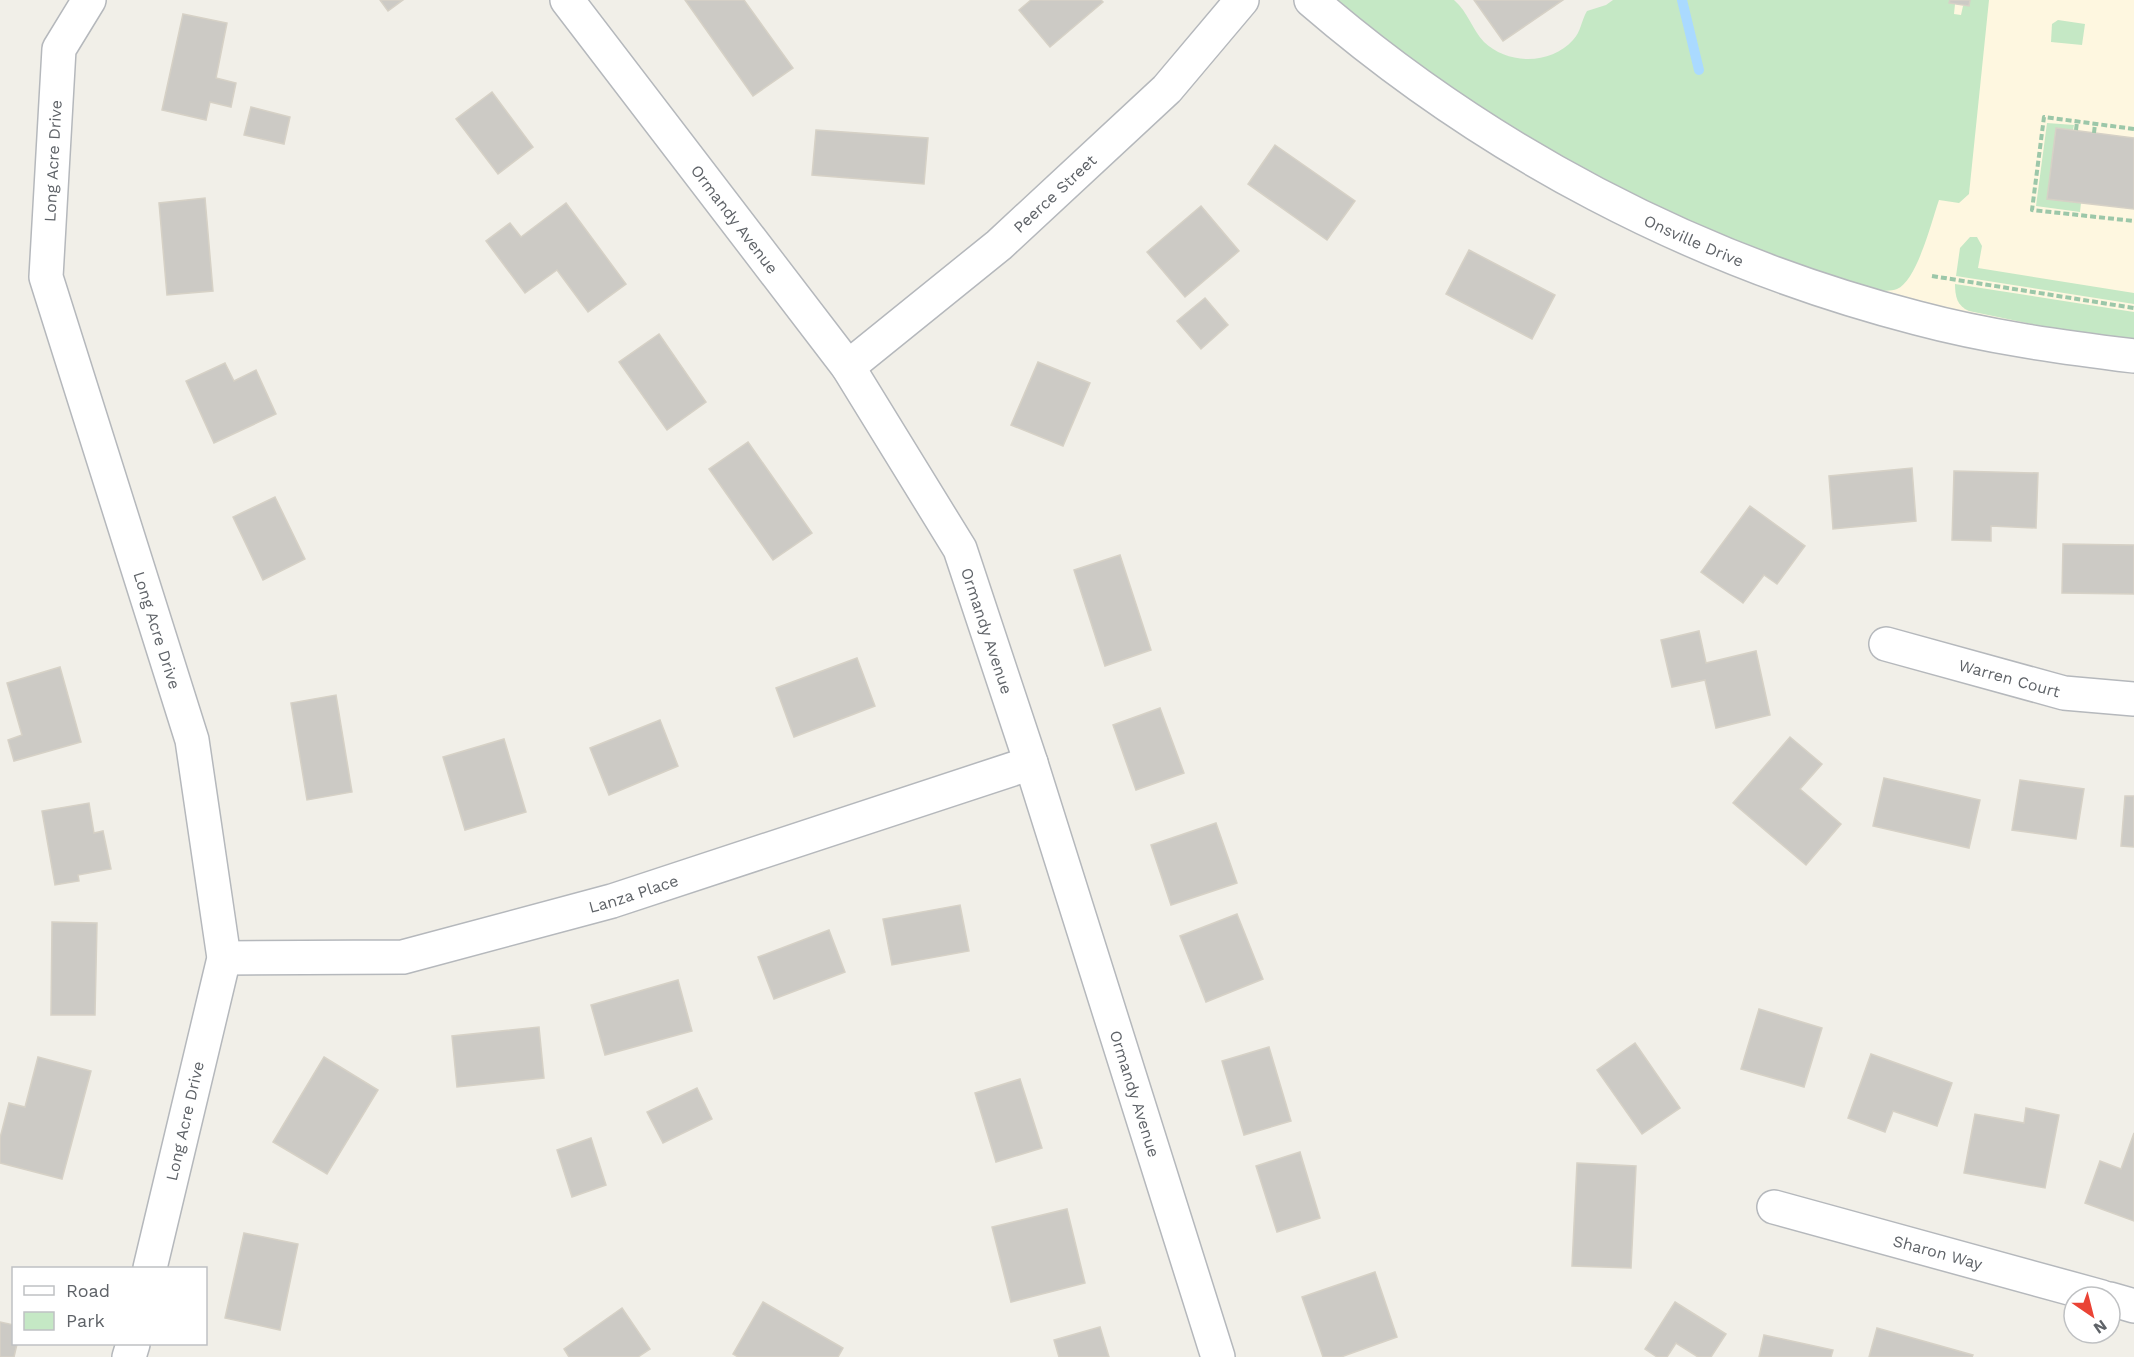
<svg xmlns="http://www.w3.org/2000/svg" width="2134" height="1357" viewBox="0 0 2134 1357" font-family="'Work Sans',sans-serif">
  <rect width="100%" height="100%" fill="#f1efe8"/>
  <path fill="#fef7e0" d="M1643,0H2134V356L1758,269Z"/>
  <g fill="#c5e8c5">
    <path d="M1333,0H1454C1468,12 1472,29 1484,42C1508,65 1551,65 1573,40C1581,32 1581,21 1587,11L1606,5L1613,0H1950L1949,3L1955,4L1954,14L1961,15L1963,6H1969L1970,0H1989L1969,194L1959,203L1939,200C1932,220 1917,281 1897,289C1877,297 1827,275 1806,267C1724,237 1641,204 1565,161C1482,115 1408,57 1333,0Z"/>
    <path d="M2058,20L2085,24L2082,45L2051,42L2052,24Z"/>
    <path d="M2047,123L2074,125L2073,130L2056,128L2047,198L2081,203L2080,212L2036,206Z"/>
    <path d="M1970,237H1977L1982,246L1978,268L2134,293V304L1956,276L1960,248Z"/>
    <path d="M1955,284L2134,312V339L2075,333L1969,311C1957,306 1955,296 1955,284Z"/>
  </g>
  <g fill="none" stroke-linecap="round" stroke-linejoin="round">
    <path stroke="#aadaff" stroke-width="10" d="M1682,0L1699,70"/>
  </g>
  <g fill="#cccac5" stroke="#d6d1c6" stroke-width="1.5">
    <path d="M380,0H403L388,11Z"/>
    <path d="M685,0H744L793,68L753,96Z"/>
    <path d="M1031,0H1101L1103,2L1050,47L1019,10Z"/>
    <path d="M1474,0H1563L1503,41Z"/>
    <path d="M1950,0H1970L1969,6L1949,3Z"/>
    <path d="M183,14L227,23L216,78L236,83L231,107L210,102L206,120L162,110Z"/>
    <path d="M492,92L533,147L498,174L456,119Z"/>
    <path d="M251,107L290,117L284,144L244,135Z"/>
    <path d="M2056,128L2134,138V209L2047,199Z"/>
    <path d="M816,130L928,138L924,184L812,175Z"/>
    <path d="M1275,145L1355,201L1327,240L1248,184Z"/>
    <path d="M205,198L213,291L167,295L159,203Z"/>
    <path d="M566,203L626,284L588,312L557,270L525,293L486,241L510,223L521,237Z"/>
    <path d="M1201,206L1239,251L1185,297L1147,252Z"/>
    <path d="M1469,250L1555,295L1532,339L1446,294Z"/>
    <path d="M1205,298L1228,325L1201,349L1177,321Z"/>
    <path d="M659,334L706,402L667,430L619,362Z"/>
    <path d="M1038,362L1090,383L1063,446L1011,425Z"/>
    <path d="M225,363L234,381L256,370L276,414L214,443L186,381Z"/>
    <path d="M748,442L812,533L773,560L709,469Z"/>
    <path d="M1912,468L1916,521L1833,529L1829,476Z"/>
    <path d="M1954,471L2038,473L2036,528L1991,526V541L1952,540Z"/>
    <path d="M275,497L305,559L263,580L233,517Z"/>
    <path d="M1750,506L1805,546L1777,584L1764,575L1743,603L1701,572Z"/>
    <path d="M2063,544L2134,545V594L2062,593Z"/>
    <path d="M1120,555L1151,650L1105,666L1074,570Z"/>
    <path d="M1699,631L1706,663L1756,651L1770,715L1716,728L1705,680L1672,687L1661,640Z"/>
    <path d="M857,658L875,706L794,737L776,688Z"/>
    <path d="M60,667L81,742L14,761L8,740L22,735L7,683Z"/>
    <path d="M336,695L352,792L307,800L291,703Z"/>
    <path d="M1160,708L1184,773L1136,790L1113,725Z"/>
    <path d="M660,720L678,766L609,795L590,748Z"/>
    <path d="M1790,737L1822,764L1800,789L1841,824L1806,865L1733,803Z"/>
    <path d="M504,739L526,812L465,830L443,757Z"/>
    <path d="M1884,778L1980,800L1969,848L1873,826Z"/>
    <path d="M2020,780L2084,789L2076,839L2012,830Z"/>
    <path d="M2125,796H2134V847L2121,846Z"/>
    <path d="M89,803L94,833L103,831L111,869L78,875L79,881L55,885L42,811Z"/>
    <path d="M1216,823L1237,883L1171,905L1151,845Z"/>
    <path d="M960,905L969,951L892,965L883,919Z"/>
    <path d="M1237,914L1263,979L1206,1002L1180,936Z"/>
    <path d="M52,922L97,923L95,1015H51Z"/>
    <path d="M829,930L845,972L774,999L758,957Z"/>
    <path d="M678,980L692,1031L605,1055L591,1005Z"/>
    <path d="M1759,1009L1822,1028L1804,1087L1741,1069Z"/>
    <path d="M539,1027L544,1078L457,1087L452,1036Z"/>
    <path d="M1635,1043L1680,1108L1642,1134L1597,1070Z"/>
    <path d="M1269,1047L1291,1121L1244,1135L1222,1061Z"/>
    <path d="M1871,1054L1952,1083L1937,1126L1893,1111L1885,1132L1848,1118Z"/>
    <path d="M38,1057L91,1071L62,1179L0,1163V1138L9,1103L25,1107Z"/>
    <path d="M324,1057L378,1090L327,1174L273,1142Z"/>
    <path d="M1020,1079L1042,1148L996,1162L975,1093Z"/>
    <path d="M697,1088L712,1119L663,1143L647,1112Z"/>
    <path d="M2026,1108L2059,1115L2045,1188L1964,1173L1975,1114L2024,1123Z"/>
    <path d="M2134,1133V1221L2085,1203L2100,1161L2121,1169Z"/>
    <path d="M591,1138L606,1185L572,1197L557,1150Z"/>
    <path d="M1300,1152L1320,1218L1277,1232L1256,1166Z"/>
    <path d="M1577,1163L1636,1166L1631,1268L1572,1266Z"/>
    <path d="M1067,1209L1085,1283L1011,1302L992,1227Z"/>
    <path d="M244,1233L298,1244L280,1330L225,1318Z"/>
    <path d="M1375,1272L1397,1337L1341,1357H1323L1302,1297Z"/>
    <path d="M763,1302L843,1348L838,1357H738L733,1354Z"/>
    <path d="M1675,1302L1726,1334L1711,1357H1698L1676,1343L1667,1357H1657L1645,1349Z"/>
    <path d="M622,1308L650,1349L638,1357H569L564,1349Z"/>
    <path d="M0,1322L14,1325V1344H17L14,1357H0Z"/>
    <path d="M1100,1327L1109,1357H1059L1054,1340Z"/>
    <path d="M1877,1328L1973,1355L1972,1357H1869Z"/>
    <path d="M1764,1335L1833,1350L1831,1357H1759Z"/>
  </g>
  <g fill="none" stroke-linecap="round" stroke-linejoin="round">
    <g stroke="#b5b8bc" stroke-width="36">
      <g id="minor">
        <path id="s1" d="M89,0L59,49L46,277L192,740L224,958L150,1268"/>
        <path id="s2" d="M567,0L848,367L960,549L1031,763L1218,1357"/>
        <path id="s3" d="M848,367L999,245L1167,89L1242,0"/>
        <path id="s4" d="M1886,644L2064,693L2134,699"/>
        <path id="s5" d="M224,958L403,957L612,901L1031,763"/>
        <path id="s6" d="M1774,1207L2102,1297"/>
        <path d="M2110,1299L2134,1306"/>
        <path d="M129,1357L133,1344"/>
      </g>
    </g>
    <g stroke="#b5b8bc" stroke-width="36">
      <g id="tertiary">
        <path id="s7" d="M1311,0C1486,151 1693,260 1917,318C1988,337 2061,347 2134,356"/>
      </g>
    </g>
    <g stroke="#9cc7a9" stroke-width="4" stroke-dasharray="6 3" stroke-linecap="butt">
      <path d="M2134,129L2044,117L2032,210L2134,221"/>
      <path d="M2076,130L2077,122"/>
      <path d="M2094,133L2095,124"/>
      <path d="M1932,276L2134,308"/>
    </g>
    <use href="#minor" stroke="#fff" stroke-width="33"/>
    <use href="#tertiary" stroke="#fff" stroke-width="33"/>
  </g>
  <g text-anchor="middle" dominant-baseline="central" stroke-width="6" stroke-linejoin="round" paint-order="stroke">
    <g font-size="16" fill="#5f6368" stroke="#fff">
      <text transform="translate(53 161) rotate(-87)">Long Acre Drive</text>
      <text stroke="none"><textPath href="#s3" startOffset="270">Peerce Street</textPath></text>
      <text stroke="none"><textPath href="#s2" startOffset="276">Ormandy Avenue</textPath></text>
      <text stroke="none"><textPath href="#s7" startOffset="454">Onsville Drive</textPath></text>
      <text stroke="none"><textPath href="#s1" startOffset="656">Long Acre Drive</textPath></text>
      <text stroke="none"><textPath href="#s2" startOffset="762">Ormandy Avenue</textPath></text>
      <text stroke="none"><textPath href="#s4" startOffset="128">Warren Court</textPath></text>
      <text stroke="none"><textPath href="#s5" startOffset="418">Lanza Place</textPath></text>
      <text stroke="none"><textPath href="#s2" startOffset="1248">Ormandy Avenue</textPath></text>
      <text transform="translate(185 1121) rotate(-77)">Long Acre Drive</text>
      <text stroke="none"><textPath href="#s6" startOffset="170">Sharon Way</textPath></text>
    </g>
  </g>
  <rect x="12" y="1267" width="195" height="78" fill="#ffffff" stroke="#bfc1c3" stroke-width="1.5"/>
  <rect x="24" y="1286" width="30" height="9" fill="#ffffff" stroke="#bfc1c3" stroke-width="1.5"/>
  <text x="66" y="1297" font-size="18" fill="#5f6368">Road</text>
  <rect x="24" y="1312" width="30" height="18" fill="#c5e8c5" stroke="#bfc1c3" stroke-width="1.5"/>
  <text x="66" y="1327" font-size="18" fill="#5f6368">Park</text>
  <g transform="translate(2092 1315) rotate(145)"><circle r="28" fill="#ffffff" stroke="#bfc1c3" stroke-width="1.5"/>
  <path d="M0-4.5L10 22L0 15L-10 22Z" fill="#ea4335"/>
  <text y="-9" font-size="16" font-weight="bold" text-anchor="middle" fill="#5f6368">N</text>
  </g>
</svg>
